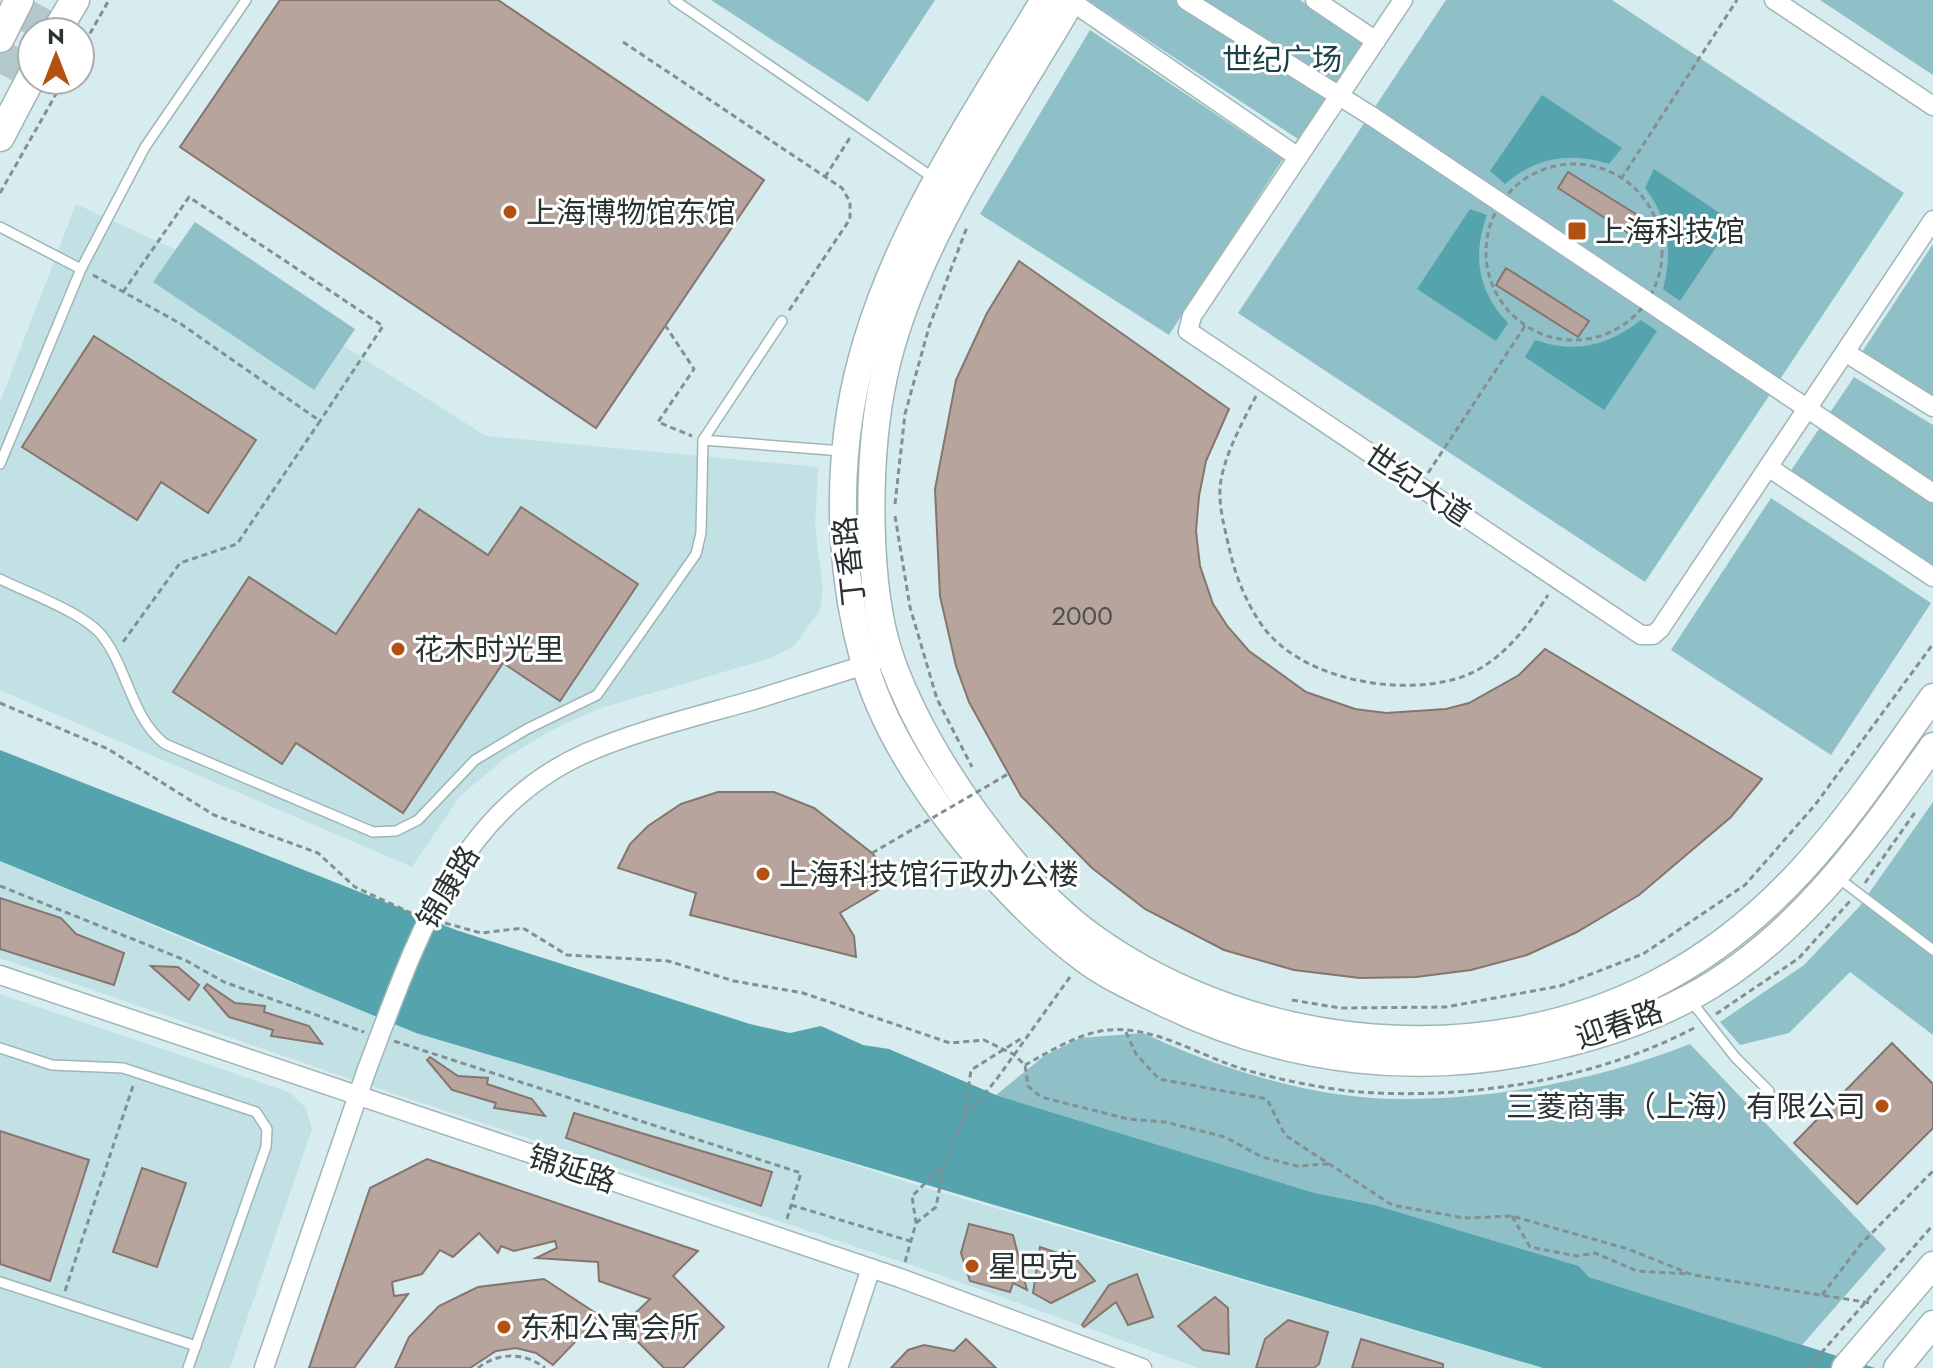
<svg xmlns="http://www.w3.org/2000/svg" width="1933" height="1368" viewBox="0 0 1933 1368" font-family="Jost,'Noto Sans SC',sans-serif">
  <rect width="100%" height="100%" fill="#d6ecef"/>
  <g fill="#c2e1e5">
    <path d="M76,204L233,276L486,436L818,467L815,526L823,589L820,610L794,646L771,658L598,709L550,731L504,759L459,797L412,867L0,690V402Z"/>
    <path d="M0,861L271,976L913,1184L1543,1368H1199L926,1270L356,1081L0,958Z"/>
    <path d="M0,994L289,1092L306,1108L312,1129L230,1368H0Z"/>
  </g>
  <g fill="#8fc0c7">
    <path d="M711,0H935L868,102Z"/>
    <path d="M1087,0H1300L1365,43L1301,141Z"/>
    <path d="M1446,0H1612L1904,193L1645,582L1238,313Z"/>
    <path d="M1820,0H1933V75Z"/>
    <path d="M1090,30L1283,159L1169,335L980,214Z"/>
    <path d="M195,222L355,329L314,390L153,282Z"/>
    <path d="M1933,244V398L1862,352Z"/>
    <path d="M1854,377L1933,425V566L1790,472Z"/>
    <path d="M1771,498L1931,603L1831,755L1671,650Z"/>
    <path d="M1933,802V1035L1850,972L1789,1033L1740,1045L1720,1022L1804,965L1860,906Z"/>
    <path d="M1143,1033C1219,1069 1315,1099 1400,1099C1496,1100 1601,1079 1690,1044L1886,1249L1802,1345L1589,1277L1579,1266L1375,1205L1315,1193L996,1095L1044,1056L1080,1038Z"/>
  </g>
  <g fill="#55a3ac">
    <path d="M1542,95L1622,148L1609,164C1571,152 1536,157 1505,184L1490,171Z"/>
    <path d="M1654,169L1733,222L1680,301L1663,289C1673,251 1669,219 1645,188Z"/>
    <path d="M1470,209L1487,215C1472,256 1478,292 1508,323L1496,341L1417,289Z"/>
    <path d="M1641,320L1657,331L1604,410L1525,357L1535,340C1576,354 1607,346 1641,320Z"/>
    <path d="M0,750L456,930L750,1024L790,1033L821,1026L863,1045L889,1049L996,1095L1315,1193L1375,1205L1579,1266L1589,1277L1875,1368H1543L416,1033L0,861Z"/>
  </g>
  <g fill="#b7a59d" stroke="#86756e" stroke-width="2">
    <path d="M280,0H498L764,180L596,428L180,147Z"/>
    <path d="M1568,172L1652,224L1641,241L1558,188Z"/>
    <path d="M1019,261L1229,409L1206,461L1199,496L1196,531L1200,566L1213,604L1228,627L1249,651L1306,692L1355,709L1386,713L1446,709L1469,703L1519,675L1545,649L1762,779L1731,817L1639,895L1577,932L1527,955L1471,970L1416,977L1360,978L1294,970L1224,950L1145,909L1092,868L1021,796L969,702L956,666L940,596L935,489L956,380L987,313Z"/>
    <path d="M1506,268L1589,321L1578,337L1496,285Z"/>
    <path d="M94,336L256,440L208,513L161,482L137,520L22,447Z"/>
    <path d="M521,507L638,584L560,701L503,663L403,813L296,743L282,764L173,692L249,577L336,634L419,509L488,555Z"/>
    <path d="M718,792H774L814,808L872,853L895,880L840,913L854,936L856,957L690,915L696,893L618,868L630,844L648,826L681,804Z"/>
    <path d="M0,898L61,918L76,934L124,953L114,985L0,949Z"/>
    <path d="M151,966L178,967L199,985L189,1000Z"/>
    <path d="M207,984L235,1003L265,1006L264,1012L309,1026L322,1044L271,1036L273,1030L229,1017L204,988Z"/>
    <path d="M1892,1043L1933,1084V1128L1857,1204L1794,1143Z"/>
    <path d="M430,1057L458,1076L488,1078L487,1084L532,1099L545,1116L494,1108L496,1103L452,1090L427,1060Z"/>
    <path d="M574,1113L772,1172L761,1206L566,1138Z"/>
    <path d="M0,1131L89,1160L50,1281L0,1264Z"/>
    <path d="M427,1159L698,1251L673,1276L724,1327L683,1368H664L622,1326L650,1299L599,1281L598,1262L536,1258L557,1248L555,1241L514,1251L501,1246L498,1253L479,1233L453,1257L440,1250L422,1274L392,1282L394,1296L408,1294L354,1368H309L370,1188Z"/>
    <path d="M142,1168L186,1183L157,1267L113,1252Z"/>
    <path d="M969,1224L1013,1235L1027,1290L1013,1283L1010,1292L970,1281L961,1253Z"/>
    <path d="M1040,1247L1066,1256L1069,1251L1095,1281L1051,1303L1033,1293Z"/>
    <path d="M1137,1274L1153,1317L1128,1325L1116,1302L1084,1327L1082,1325L1109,1285Z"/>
    <path d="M544,1279L600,1316L553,1365L536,1353L516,1348L496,1351L470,1368H395L409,1337L439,1306L478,1287Z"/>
    <path d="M1215,1297L1228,1308L1229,1354L1203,1350L1178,1326Z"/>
    <path d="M1288,1320L1328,1332L1319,1364L1314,1368H1256L1265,1339Z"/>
    <path d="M966,1339L996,1368H891L908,1350L924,1345L954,1351Z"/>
    <path d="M1361,1339L1443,1364V1368H1352Z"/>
  </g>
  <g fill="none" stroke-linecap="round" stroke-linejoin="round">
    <path stroke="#b4c7ca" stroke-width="32" stroke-dasharray="32 16" stroke-linecap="butt" d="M0,74L40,0"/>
    <g stroke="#a0b5b7" stroke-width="12">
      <g id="lane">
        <path d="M674,0L935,179"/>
        <path d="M0,227L81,269"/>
        <path d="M782,321L703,440L842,451"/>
        <path d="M0,464L81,269L145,147L246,0"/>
        <path d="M0,579C28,593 85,613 103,637C128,670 131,717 165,744L373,832L396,831L418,820L475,760L527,729L597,695L696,554L701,533L703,440"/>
        <path d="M1837,877L1933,950"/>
        <path d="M1691,1001L1735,1057L1769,1091"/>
        <path d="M0,1048L52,1065L123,1068L256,1112L267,1129L266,1147L188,1368"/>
        <path d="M0,1282L196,1346"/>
      </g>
    </g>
    <g stroke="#a0b5b7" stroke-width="21">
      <g id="street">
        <path d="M1186,0L1373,117L1933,493"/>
        <path d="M1315,0L1376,41"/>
        <path d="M1403,0L1192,316L1188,331L1641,635H1653L1660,629L1933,220"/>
        <path d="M1774,0L1933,106"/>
        <path d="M1071,1L1298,157"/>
        <path d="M1845,352L1933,407"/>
        <path d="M1768,467L1933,577"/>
        <path d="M754,700L874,662"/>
        <path d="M0,975L900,1278L1142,1368"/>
        <path d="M264,1368L367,1069"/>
        <path d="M838,1368L871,1268"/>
      </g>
    </g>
    <g stroke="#a0b5b7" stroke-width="29">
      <g id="secondary">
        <path d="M1044,0C967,128 874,262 850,413C837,494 842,582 864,661C892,765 999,896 1084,959C1108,977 1139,991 1166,1004C1288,1063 1420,1078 1552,1047C1599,1036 1646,1021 1689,998C1797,940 1864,843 1933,746"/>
        <path d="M1072,0C1006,114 911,247 884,376C867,454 865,588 892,662C927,758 1015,883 1098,941C1257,1052 1484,1073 1657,983C1785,917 1852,811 1933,697"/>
        <path d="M1845,1368L1933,1265"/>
        <path d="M1897,1368L1933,1324"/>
      </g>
    </g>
    <g stroke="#a0b5b7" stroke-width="31">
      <g id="primary">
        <path d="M56,32L75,0"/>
        <path d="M0,38L19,0"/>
        <path d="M0,137L32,76"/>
      </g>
    </g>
    <g stroke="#819092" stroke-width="3" stroke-dasharray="6 4" stroke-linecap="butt">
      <path d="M623,42L842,188L850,202V219L788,312"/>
      <path d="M80,51L109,0"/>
      <circle cx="1574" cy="252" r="88"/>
      <path d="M825,177L851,136"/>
      <path d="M1621,179L1737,0"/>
      <path d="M0,193L64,80"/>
      <path d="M93,275L181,324L320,421L237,544L180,563L123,642"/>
      <path d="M123,292L189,197L383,326L320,421"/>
      <path d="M665,325L694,369L658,422L692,436"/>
      <path d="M1256,396C1243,421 1226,452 1221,480C1217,504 1225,528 1230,552C1236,577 1246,602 1261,624C1300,681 1406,699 1467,675C1503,660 1528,626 1548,595"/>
      <path d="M1428,473L1525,326"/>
      <path d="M895,504L905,414L929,327L967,227"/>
      <path d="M895,516L910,607L937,699L972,767"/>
      <path d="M0,703L108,749L214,815L318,853L355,887L411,913"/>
      <path d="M1865,883L1916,811"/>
      <path d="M0,886L185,960L224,982L364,1032"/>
      <path d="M445,923L481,933L523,928L567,955L668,961L734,981L803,993L950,1043L984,1040L1013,1054L1025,1065L1028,1086L1041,1097L1128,1119L1165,1122L1225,1137L1262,1157L1297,1166L1328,1164"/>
      <path d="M1292,1000L1340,1008L1446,1007L1560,986L1643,954L1745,885L1815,805L1933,644"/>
      <path d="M1716,1014L1799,958L1850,901"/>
      <path d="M1126,1032L1136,1054L1159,1079L1267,1099L1285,1135L1392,1205L1464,1218L1512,1216L1628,1249L1693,1275L1871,1303"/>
      <path d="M394,1041L801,1173L787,1219"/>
      <path d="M1025,1065C1047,1053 1071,1038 1096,1032C1147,1020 1198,1056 1246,1070C1281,1080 1324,1089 1360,1092C1471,1100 1598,1079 1696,1027"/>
      <path d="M964,1117L971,1070L1022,1038"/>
      <path d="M791,1205L910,1241"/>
      <path d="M1512,1216L1530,1247L1577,1256L1595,1253L1637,1271L1689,1274"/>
      <path d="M916,1223L936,1207L944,1165L964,1118L996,1080L1070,977"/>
      <path d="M905,1262L916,1223L912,1196L944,1165"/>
      <path d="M65,1291L133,1086"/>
      <path d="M1822,1295L1861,1244L1933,1171"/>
      <path d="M478,1368C498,1352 525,1352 545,1368"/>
      <path d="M1808,1368L1933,1225"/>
    </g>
    <use href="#lane" stroke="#fff" stroke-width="9"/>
    <use href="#street" stroke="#fff" stroke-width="18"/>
    <use href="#secondary" stroke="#fff" stroke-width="26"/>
    <use href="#primary" stroke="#fff" stroke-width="28"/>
    <g stroke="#a0b5b7" stroke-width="21" stroke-linecap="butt">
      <path id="street-bridge" d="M367,1069C414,947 455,811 586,753C639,730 698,716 754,700"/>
    </g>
    <path stroke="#819092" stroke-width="3" stroke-dasharray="6 4" stroke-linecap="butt" d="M872,853L1008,774"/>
    <use href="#street-bridge" stroke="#fff" stroke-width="18"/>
  </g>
  <g fill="#b35112" stroke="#fff" stroke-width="3">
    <circle cx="510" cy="212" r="8"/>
    <rect x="1567" y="221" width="20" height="20" rx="4"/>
    <circle cx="398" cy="649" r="8"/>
    <circle cx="763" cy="874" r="8"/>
    <circle cx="1882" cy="1106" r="8"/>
    <circle cx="972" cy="1266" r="8"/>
    <circle cx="504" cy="1327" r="8"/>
  </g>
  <g text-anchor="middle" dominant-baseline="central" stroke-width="6" stroke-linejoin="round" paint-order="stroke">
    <g font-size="26" fill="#4d504e">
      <text x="1082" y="616">2000</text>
    </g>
    <g font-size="30" fill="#1c4146" stroke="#fff">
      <text x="1282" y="59">世纪广场</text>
    </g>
    <g font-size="30" fill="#2a3334" stroke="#fff" text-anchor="start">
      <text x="526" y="212">上海博物馆东馆</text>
      <text x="1595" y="231">上海科技馆</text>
      <text x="414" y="649">花木时光里</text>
      <text x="779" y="874">上海科技馆行政办公楼</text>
      <text x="1866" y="1106" text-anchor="end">三菱商事（上海）有限公司</text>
      <text x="988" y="1266">星巴克</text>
      <text x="520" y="1327">东和公寓会所</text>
    </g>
    <g font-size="30" fill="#2a3334" stroke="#fff">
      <text transform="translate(1418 485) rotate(34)">世纪大道</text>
      <text transform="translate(849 561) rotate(-96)">丁香路</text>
      <text transform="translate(448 887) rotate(-59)">锦康路</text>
      <text transform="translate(1619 1024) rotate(-19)">迎春路</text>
      <text transform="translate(572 1169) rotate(18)">锦延路</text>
    </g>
  </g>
  <g transform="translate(56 56)"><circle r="38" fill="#ffffff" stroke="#aaadae" stroke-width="2"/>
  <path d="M0-6L14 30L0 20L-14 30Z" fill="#b35112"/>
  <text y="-12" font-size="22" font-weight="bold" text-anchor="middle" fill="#2a3334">N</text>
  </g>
</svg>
